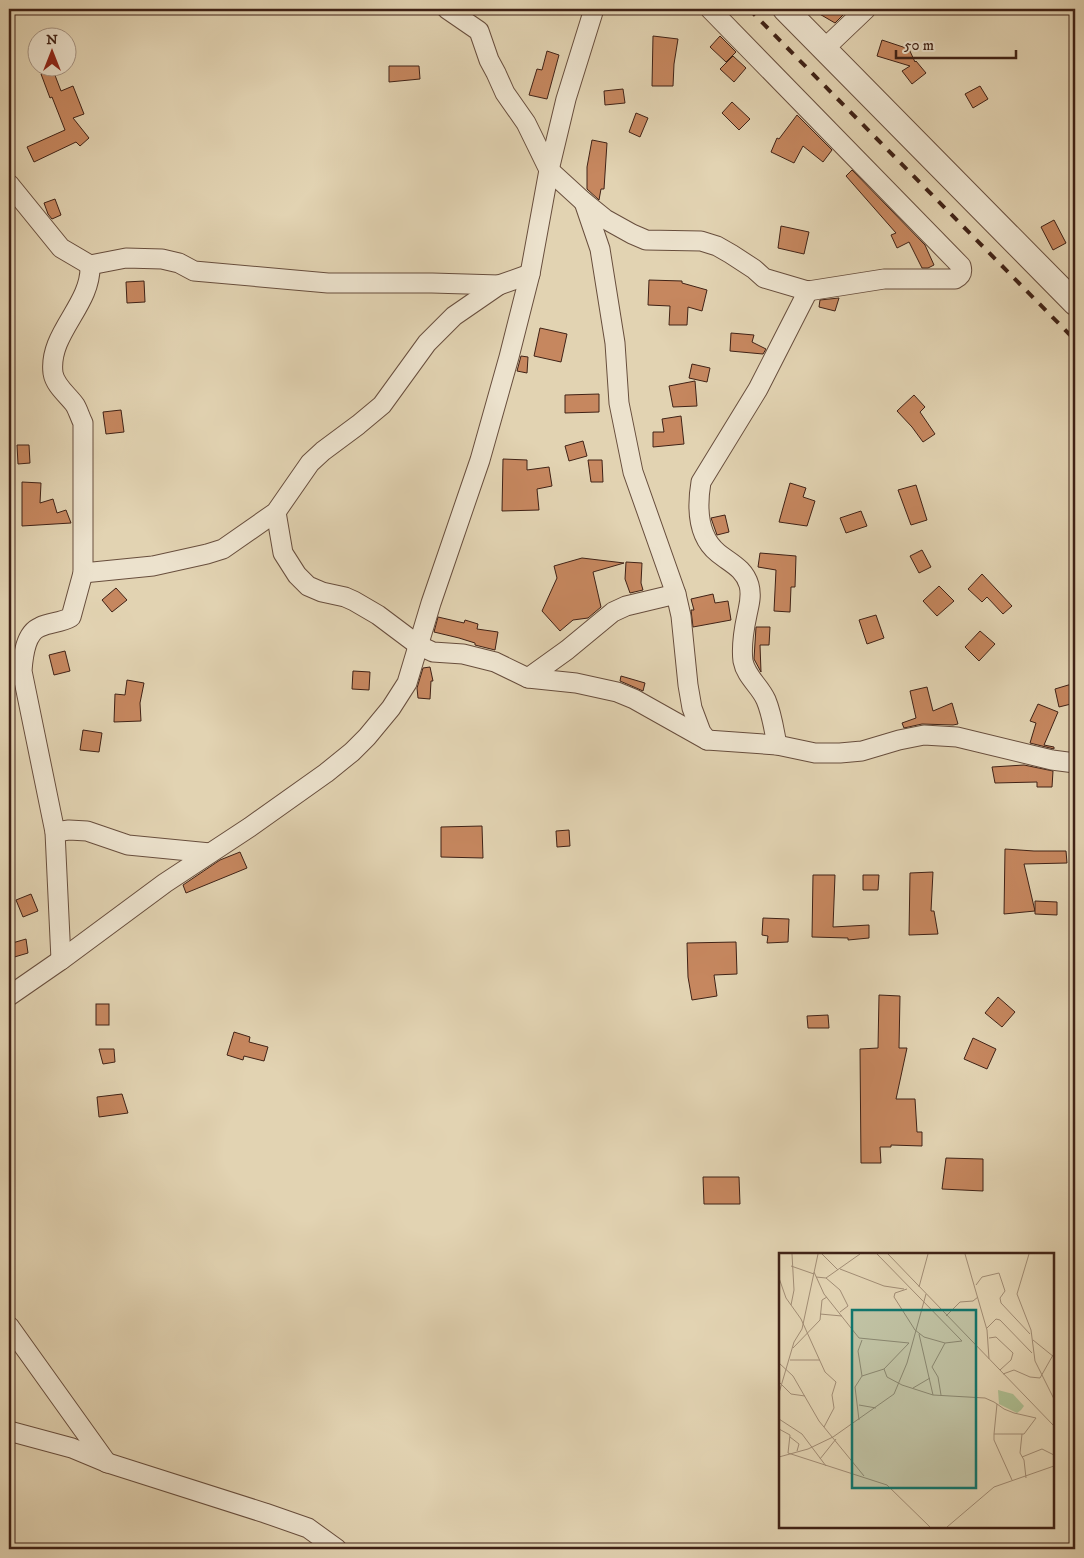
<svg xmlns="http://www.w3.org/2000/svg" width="1084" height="1558" viewBox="0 0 1084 1558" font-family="'IM FELL DW Pica',serif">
  <rect width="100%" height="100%" fill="#e2d3b2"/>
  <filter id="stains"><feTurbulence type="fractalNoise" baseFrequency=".004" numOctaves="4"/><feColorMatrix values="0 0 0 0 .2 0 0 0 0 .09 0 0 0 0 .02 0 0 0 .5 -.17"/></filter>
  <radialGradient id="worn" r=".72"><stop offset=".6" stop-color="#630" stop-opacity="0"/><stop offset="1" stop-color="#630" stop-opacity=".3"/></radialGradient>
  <g fill="#c6875f" stroke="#402216">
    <path d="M811,9H838L845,13L835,23Z"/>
    <path d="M653,36L678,39L674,64L673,86H652Z"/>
    <path d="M720,36L736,52L726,62L710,47Z"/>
    <path d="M882,40L909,49L915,62L916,61L926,73L912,84L902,71L910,66L877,56Z"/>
    <path d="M547,51L559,55L547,99L529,95L537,69L542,70Z"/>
    <path d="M733,56L746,68L734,82L720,69Z"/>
    <path d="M389,66H419L420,79L389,82Z"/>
    <path d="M53,70L61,91L73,86L84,114L73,118L89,138L80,146L76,142L34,162L27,147L65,130L52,97L50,98L41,74Z"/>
    <path d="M980,86L988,99L973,108L965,94Z"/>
    <path d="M623,89L625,103L605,105L604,91Z"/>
    <path d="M732,102L750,119L739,130L722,113Z"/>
    <path d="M636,113L648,118L640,137L629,132Z"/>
    <path d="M797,115L832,150L823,162L803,146L794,163L771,152L777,138L779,139Z"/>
    <path d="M592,140L607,143L604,189H601L599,200L587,189V167Z"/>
    <path d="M852,170L925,245L934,265L928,268H922L909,242L897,248L891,235L896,233L846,176Z"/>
    <path d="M55,199L61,215L52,219L48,214L44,203Z"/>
    <path d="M1054,220L1066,243L1053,250L1041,227Z"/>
    <path d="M781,226L809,232L804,254L778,248Z"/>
    <path d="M649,280L682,281V283L707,290L702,311L688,307L687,325H669L670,306L648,305Z"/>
    <path d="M144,281L145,302L127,303L126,282Z"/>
    <path d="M839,298L835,311L819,307L820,300Z"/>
    <path d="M540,328L567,334L561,362L534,356Z"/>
    <path d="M731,333L754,335L752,342L766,349L763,354L730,351Z"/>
    <path d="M521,356L528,357L527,373L517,371Z"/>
    <path d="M692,364L710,368L707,382L689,378Z"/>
    <path d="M695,381L697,406L673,407L669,386Z"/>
    <path d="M599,394V412L565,413V395Z"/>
    <path d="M914,395L925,407L920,412L935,434L923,442L912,427L897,411Z"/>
    <path d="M121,410L124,432L106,434L103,412Z"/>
    <path d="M681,416L684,444L653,447V432H664L662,419Z"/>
    <path d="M583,441L587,456L569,461L565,446Z"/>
    <path d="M17,445H29L30,463L18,464Z"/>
    <path d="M503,459L527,460V470L549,467L552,486L537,489L539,510L502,511Z"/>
    <path d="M588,460H602L603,482H591Z"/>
    <path d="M22,482L41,483L40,503L53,499L57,513L66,510L71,523L22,526Z"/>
    <path d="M790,483L806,488L803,497L815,501L807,526L779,522Z"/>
    <path d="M916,485L927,520L911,525L898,490Z"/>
    <path d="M861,511L867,526L846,533L840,518Z"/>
    <path d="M725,515L729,532L717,535L711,518Z"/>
    <path d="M922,550L931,567L919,573L910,556Z"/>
    <path d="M760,553L796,556L795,587H791L790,612L774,611L776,570L758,567Z"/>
    <path d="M582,558L624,563L593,572L601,607L588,618L573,620L560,631L542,611L557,578L554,566Z"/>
    <path d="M626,562L642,563L641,583L643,590L630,593L625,579Z"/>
    <path d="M982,574L1012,606L1003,614L987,597L982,602L968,589Z"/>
    <path d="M939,586L954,601L937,616L923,601Z"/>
    <path d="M116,588L127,600L112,612L102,600Z"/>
    <path d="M713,594L715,603L728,601L731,620L693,627L691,610H694L691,599Z"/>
    <path d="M876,615L884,638L867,644L859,620Z"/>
    <path d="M438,617L464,623L465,620L478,624L477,629L498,632L495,650L475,645V643L459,638L434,632Z"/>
    <path d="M756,627H770L769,645H760L761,672L754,659Z"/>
    <path d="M980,631L995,644L979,661L965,647Z"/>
    <path d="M65,651L70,671L54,675L49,655Z"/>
    <path d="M430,667L433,681H431L430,699L418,698L417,688L423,668Z"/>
    <path d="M353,671L370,672L369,690L352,689Z"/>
    <path d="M621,676L645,683L643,691L620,681Z"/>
    <path d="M127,680L144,683L140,703L141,721L114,722L115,694L125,695Z"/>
    <path d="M1075,683V703L1059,707L1055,689Z"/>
    <path d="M927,687L933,711L952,703L958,724L953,725L922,724L904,728L902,723L916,718L910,691Z"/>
    <path d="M1038,704L1058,712L1044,745L1054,747V749L1030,743L1036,723L1030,721Z"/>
    <path d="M83,730L102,733L99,752L80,750Z"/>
    <path d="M1024,765L1053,771L1052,787H1037V782L995,783L992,767Z"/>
    <path d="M482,826L483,858L441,857V827Z"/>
    <path d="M569,830L570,846L557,847L556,831Z"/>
    <path d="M1005,849L1034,851H1066L1067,863L1024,864L1035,911L1004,914Z"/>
    <path d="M240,852L247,868L186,893L183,885L220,860Z"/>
    <path d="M933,872L931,911H934L938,934L909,935L910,873Z"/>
    <path d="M813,875H835L833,927L869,925V938L848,940V938L812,937Z"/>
    <path d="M863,875H879L878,890H863Z"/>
    <path d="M31,894L38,911L23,917L16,900Z"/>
    <path d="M1035,901L1057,902V915L1035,914Z"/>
    <path d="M763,918L789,919L788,942L767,943L768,936L762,935Z"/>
    <path d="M26,939L28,953L11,958L9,944Z"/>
    <path d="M736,942L737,974L714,975L717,996L692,1000L688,977L687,943Z"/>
    <path d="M879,995L900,996L899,1048H907L896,1099H915L917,1132H922V1146L891,1145V1147H880L881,1163H861L860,1049L878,1048Z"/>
    <path d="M998,997L1015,1012L1002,1027L985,1013Z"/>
    <rect x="96" y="1004" width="13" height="21"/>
    <path d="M828,1015L829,1028H808L807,1016Z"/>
    <path d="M234,1032L250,1037L249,1042L268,1047L264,1061L244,1056L243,1060L227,1055Z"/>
    <path d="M973,1038L996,1049L987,1069L964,1059Z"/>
    <path d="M99,1049H114L115,1062L103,1064Z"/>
    <path d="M122,1094L128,1113L99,1117L97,1097Z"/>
    <path d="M946,1158L983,1159V1191L942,1189Z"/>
    <path d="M703,1177H739L740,1204H704Z"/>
  </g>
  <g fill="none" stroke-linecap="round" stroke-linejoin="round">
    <g stroke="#684e3d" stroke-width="21">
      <g id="minor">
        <path d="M447,9L479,31L489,60L496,73L505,93L526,123L549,170L584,202L605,219L632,234L646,240L701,241L717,246L731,254L754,269L764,278L808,291L884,279H955C961,276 963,273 961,266L710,9"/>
        <path d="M824,49L866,9"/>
        <path d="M9,184L61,248L90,265L126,258L162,259L179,263L194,271L328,283H432L499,285"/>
        <path d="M584,202L600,249L615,343L619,403L633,472L676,594L681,616L688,685L692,708L701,732L707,740"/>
        <path d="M276,512L283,553L297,575L308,586L322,592L345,597L354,601L378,615L418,645L433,652L463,654L495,662L528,678L576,683L617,692L634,699L707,740L777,745L815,753H840L862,751L899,740L924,735L957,737L1052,760L1075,763"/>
        <path d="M83,573L153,566L207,554L223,549L276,512L310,463L323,451L358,425L382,405L427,343L454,316L499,285L530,274"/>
        <path d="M528,678L567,650L613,612L626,606L676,594"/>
        <path d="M777,745C774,730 772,714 766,700C760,686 746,677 743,661C741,646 744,629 747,615C749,605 752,596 749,585C744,568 730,563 718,553C697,536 697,506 701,482L758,389L808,291"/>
        <path d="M55,832L69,830L87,831L128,845L210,853"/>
        <path d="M61,960L55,832L22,671C23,657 25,633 40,627C50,622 61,623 71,617L83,573V423C80,417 78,410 75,405C68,395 55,386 53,373C48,333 92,305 90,265"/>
        <path d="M9,996L61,960L165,883L250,827L326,773L352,752L367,737L391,708L407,683L431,603L480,460L509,357L530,274L549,170L566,99L594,9"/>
        <path d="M9,1326L107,1463"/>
        <path d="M9,1431L72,1448L108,1463L265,1513L308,1528L337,1549"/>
      </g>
    </g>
    <g stroke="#684e3d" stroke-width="26">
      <path id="tertiary" d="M785,9L1075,303"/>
    </g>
    <use href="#minor" stroke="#ece2cd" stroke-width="19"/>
    <use href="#tertiary" stroke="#ece2cd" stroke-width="24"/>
    <path stroke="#402216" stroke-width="4" stroke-dasharray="9 9" stroke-linecap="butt" d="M749,9L1075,340"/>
  </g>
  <g transform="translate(779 1253)">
    <rect width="275" height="275" fill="#e2d3b2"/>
    <path d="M219,137L234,141L245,153L242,157L238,160L220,151Z" fill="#adbe91"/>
    <path fill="none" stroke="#a18c74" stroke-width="1" d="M43,1L59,17M98,1L183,88M109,1L275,173M186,1L208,77L210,106M250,1L238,41L252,77L256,108L275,146M12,13L35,21M61,16L105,33L125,36M35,19L45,41L80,85L130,90M37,24L47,25L81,1M0,25L7,45L22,66L46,119L57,129L53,142L55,155L45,174M47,25L61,37L69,53L61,59M197,32L203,24L220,20L226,38L221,45L222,50L251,81M140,34L149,1M128,36L116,40L115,44L136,77L145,84L166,90L183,88M12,52L15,37L13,1M41,61L63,63M167,63L181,49L194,48L199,44M208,75L217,66L221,67L253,100M140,81L154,142M210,85L217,84L234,100L232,107L221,117M254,87L275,104M14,95L41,67L43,47L48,44M11,107H41M0,110L14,123L40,168L85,223M105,116L108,124L123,132L154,142L206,145L215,149L218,151L225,156L235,160L257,165L245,181H215L218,151M224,121L235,117L251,124L261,125L274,102M83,123L105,116L130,90M0,129L12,141L26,143M134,135L151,125M0,140L15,89L23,76L39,1M162,142L159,124L153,114L166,90M80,152L97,155M0,166L23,181L47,213M80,167L76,134L83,123L79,98L83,87M0,176L11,182L9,200M215,181V187L233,227M243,181L241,200L245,207L247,225M11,184L20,191L18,198M9,200L108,232L151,274M0,204L29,196L54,184L115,141L128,110L147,41M243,204L263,196L275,202M41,206L57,186M168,274L215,234L275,213"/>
    <path fill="#0f766e" fill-opacity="0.15" stroke="#0f766e" stroke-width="2.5" d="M73,57H197V235H73Z"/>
    <rect width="275" height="275" fill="none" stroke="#402216" stroke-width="2.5"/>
  </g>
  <rect width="1084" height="1558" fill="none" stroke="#e2d3b2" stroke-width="30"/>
  <rect x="10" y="10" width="1064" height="1538" fill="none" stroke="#402216" stroke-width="2.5"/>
  <rect x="15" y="15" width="1054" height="1528" fill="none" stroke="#402216"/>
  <g transform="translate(52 52)"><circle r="24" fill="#ece2cd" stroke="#a79584"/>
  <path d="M0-4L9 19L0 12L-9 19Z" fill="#8f2418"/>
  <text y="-8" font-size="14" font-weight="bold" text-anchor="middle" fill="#402216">N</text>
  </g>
  <path d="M896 50v8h120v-8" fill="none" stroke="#402216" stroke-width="2.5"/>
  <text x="904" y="50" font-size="15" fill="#402216" stroke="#ece2cd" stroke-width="4" paint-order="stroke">50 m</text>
  <rect width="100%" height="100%" filter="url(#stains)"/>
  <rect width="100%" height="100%" fill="url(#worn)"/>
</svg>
